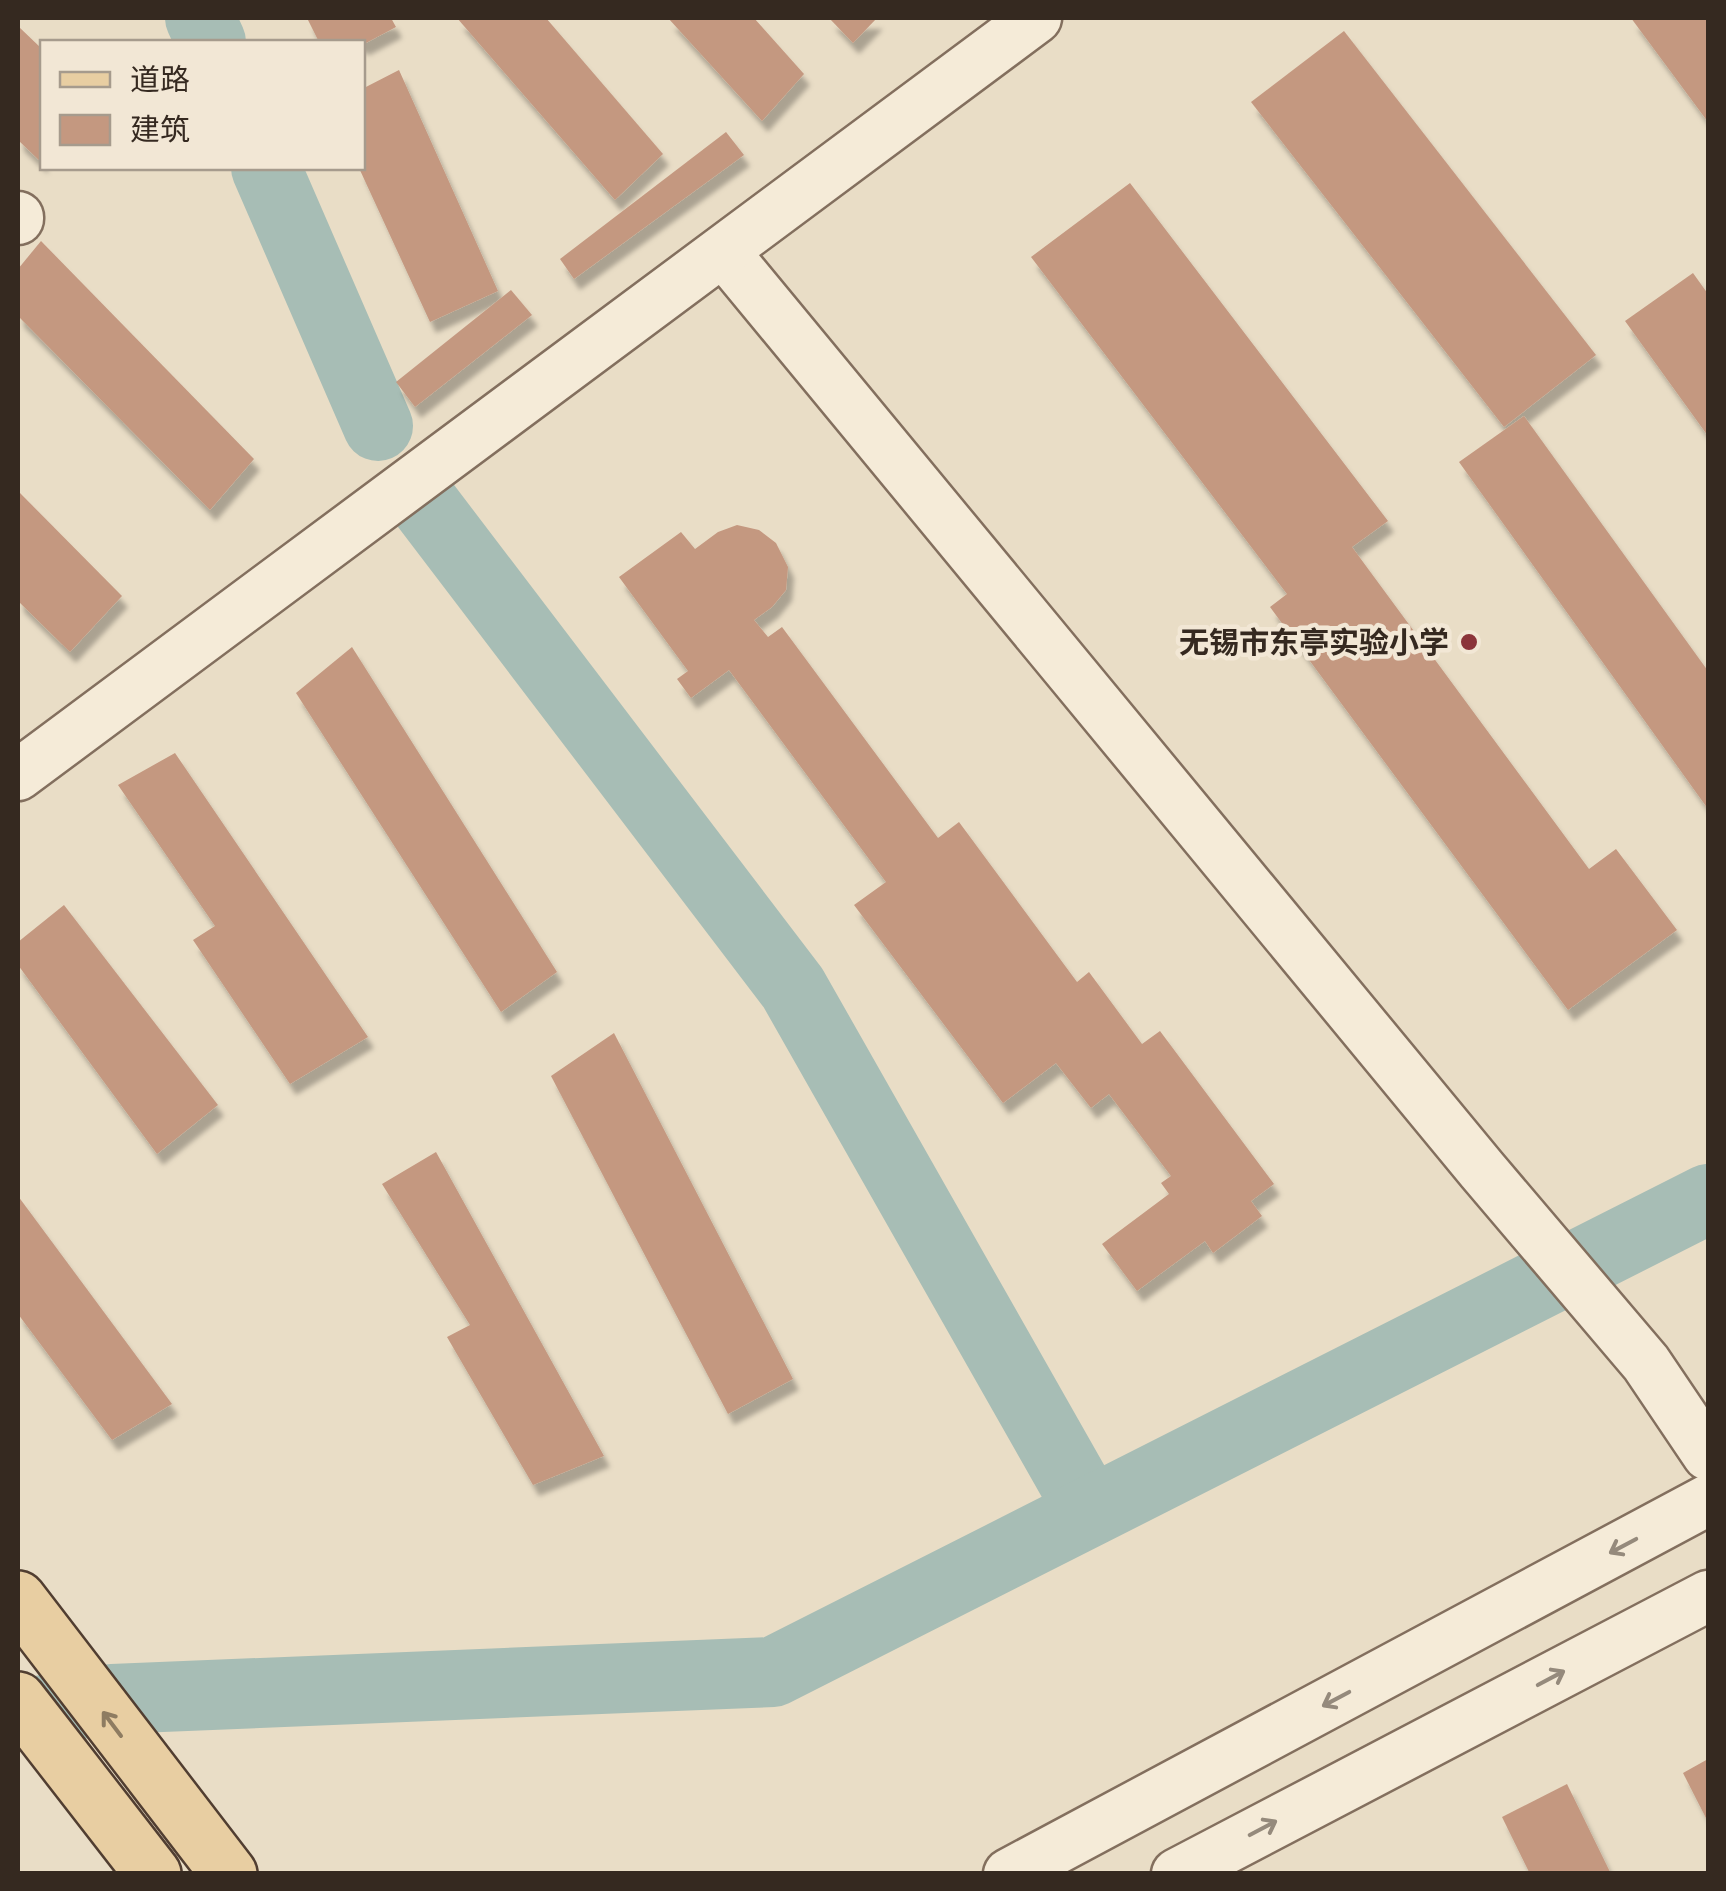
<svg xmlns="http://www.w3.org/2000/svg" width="1726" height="1891" viewBox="0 0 1726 1891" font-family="'Source Serif 4','Noto Sans SC',serif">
  <defs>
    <filter id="shadow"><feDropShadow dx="6" dy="11" stdDeviation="2.5" flood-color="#0004"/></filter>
  </defs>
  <rect width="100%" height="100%" fill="#e9ddc6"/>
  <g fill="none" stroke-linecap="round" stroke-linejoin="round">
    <g stroke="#a7bdb5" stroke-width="70">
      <path d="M200,18L211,42"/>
      <path d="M266,168L378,426"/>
      <path d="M420,498L793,988L1090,1511"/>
      <path d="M18,1714L112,1699L773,1672L1708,1199"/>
    </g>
  </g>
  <g fill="#c49880" filter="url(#shadow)">
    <path d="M307,18H391L396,27L362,45V42H319Z"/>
    <path d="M457,18H546L663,154L615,200Z"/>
    <path d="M668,18H754L804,74L762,121Z"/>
    <path d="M829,18H877L853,43Z"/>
    <path d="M1631,18H1708V122Z"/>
    <path d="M18,26L42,49V163L18,140Z"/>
    <path d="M1344,31L1596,355L1504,427L1251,102Z"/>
    <path d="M399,70L498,291L430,322L359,168H362V89Z"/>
    <path d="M726,132L744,155L574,279L560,259Z"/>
    <path d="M1130,183L1388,521L1352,547L1589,869L1616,849L1677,930L1568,1010L1270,607L1287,594L1031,257Z"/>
    <path d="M41,241L254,459L210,510L18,316V269Z"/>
    <path d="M1693,273L1708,294V436L1625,321Z"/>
    <path d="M511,290L532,315L415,407L396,382Z"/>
    <path d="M1524,416L1708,671V809L1459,462Z"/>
    <path d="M18,491L122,596L70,652L18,601Z"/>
    <path d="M737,525L759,530L776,543L788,567L786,590L772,607L754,620L768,637L782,627L938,838L959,822L1077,982L1089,972L1142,1044L1160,1031L1274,1184L1251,1201L1262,1216L1213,1253L1205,1241L1137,1291L1102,1244L1169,1194L1161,1183L1171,1176L1109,1094L1091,1108L1056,1063L1003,1103L854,905L886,882L729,670L691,698L677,679L688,671L619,577L681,532L695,549L718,532Z"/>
    <path d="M352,647L557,972L501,1012L296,693Z"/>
    <path d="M175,753L368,1037L290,1084L193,940L215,926L118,785Z"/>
    <path d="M64,905L218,1105L157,1154L18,965V942Z"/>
    <path d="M614,1033L793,1379L728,1414L551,1076Z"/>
    <path d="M436,1152L604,1456L533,1485L447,1337L470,1325L382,1184Z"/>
    <path d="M18,1196L172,1404L112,1440L18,1314Z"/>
    <path d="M1708,1759V1822L1683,1773Z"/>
    <path d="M1567,1784L1611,1874H1530L1502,1817Z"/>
  </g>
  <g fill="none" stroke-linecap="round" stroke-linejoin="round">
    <g stroke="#836f5e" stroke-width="55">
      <g id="minor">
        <path d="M18,217V219"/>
        <path d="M724,252L1482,1170L1646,1363L1708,1455"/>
        <path d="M18,775L1036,18"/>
        <path d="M1009,1874L1708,1500"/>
        <path d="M1177,1874L1708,1596"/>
      </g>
    </g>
    <g stroke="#513e31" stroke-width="60">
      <g id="major">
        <path d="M18,1599L229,1874"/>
        <path d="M18,1700L153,1874"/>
      </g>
    </g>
    <use href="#minor" stroke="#f5ebd8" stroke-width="50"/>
    <use href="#major" stroke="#e8cea2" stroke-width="55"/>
  </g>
  <defs><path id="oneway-shaft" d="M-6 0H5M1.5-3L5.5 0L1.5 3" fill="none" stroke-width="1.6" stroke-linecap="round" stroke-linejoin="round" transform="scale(2.5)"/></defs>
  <g stroke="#958a7c">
    <use href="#oneway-shaft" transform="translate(1623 1546) rotate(152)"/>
    <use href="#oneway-shaft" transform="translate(1551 1678) rotate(-28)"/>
    <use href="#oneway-shaft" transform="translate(1336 1699) rotate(152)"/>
    <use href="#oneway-shaft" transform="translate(1263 1828) rotate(-28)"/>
  </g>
  <use stroke="#8e7c61" href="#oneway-shaft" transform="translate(112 1724) rotate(-127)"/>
  <circle fill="#8b343a" stroke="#f2e7d5" stroke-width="4" cx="1469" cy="642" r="10"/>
  <g text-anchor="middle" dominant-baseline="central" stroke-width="9" stroke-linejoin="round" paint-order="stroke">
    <g font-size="30" font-weight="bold" fill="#352920" stroke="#f2e7d5" text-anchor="end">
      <text x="1449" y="642">无锡市东亭实验小学</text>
    </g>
  </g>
  <rect width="1726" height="1891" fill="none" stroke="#352920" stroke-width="40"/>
  <rect x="40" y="40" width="325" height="130" fill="#f2e7d5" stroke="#a69b8d" stroke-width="2.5"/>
  <rect x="60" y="72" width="50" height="15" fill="#e8cea2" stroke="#a69b8d" stroke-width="2.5"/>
  <text x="130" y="90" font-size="30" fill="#352920">道路</text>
  <rect x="60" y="115" width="50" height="30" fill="#c49880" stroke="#a69b8d" stroke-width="2.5"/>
  <text x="130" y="140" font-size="30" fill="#352920">建筑</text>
</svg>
